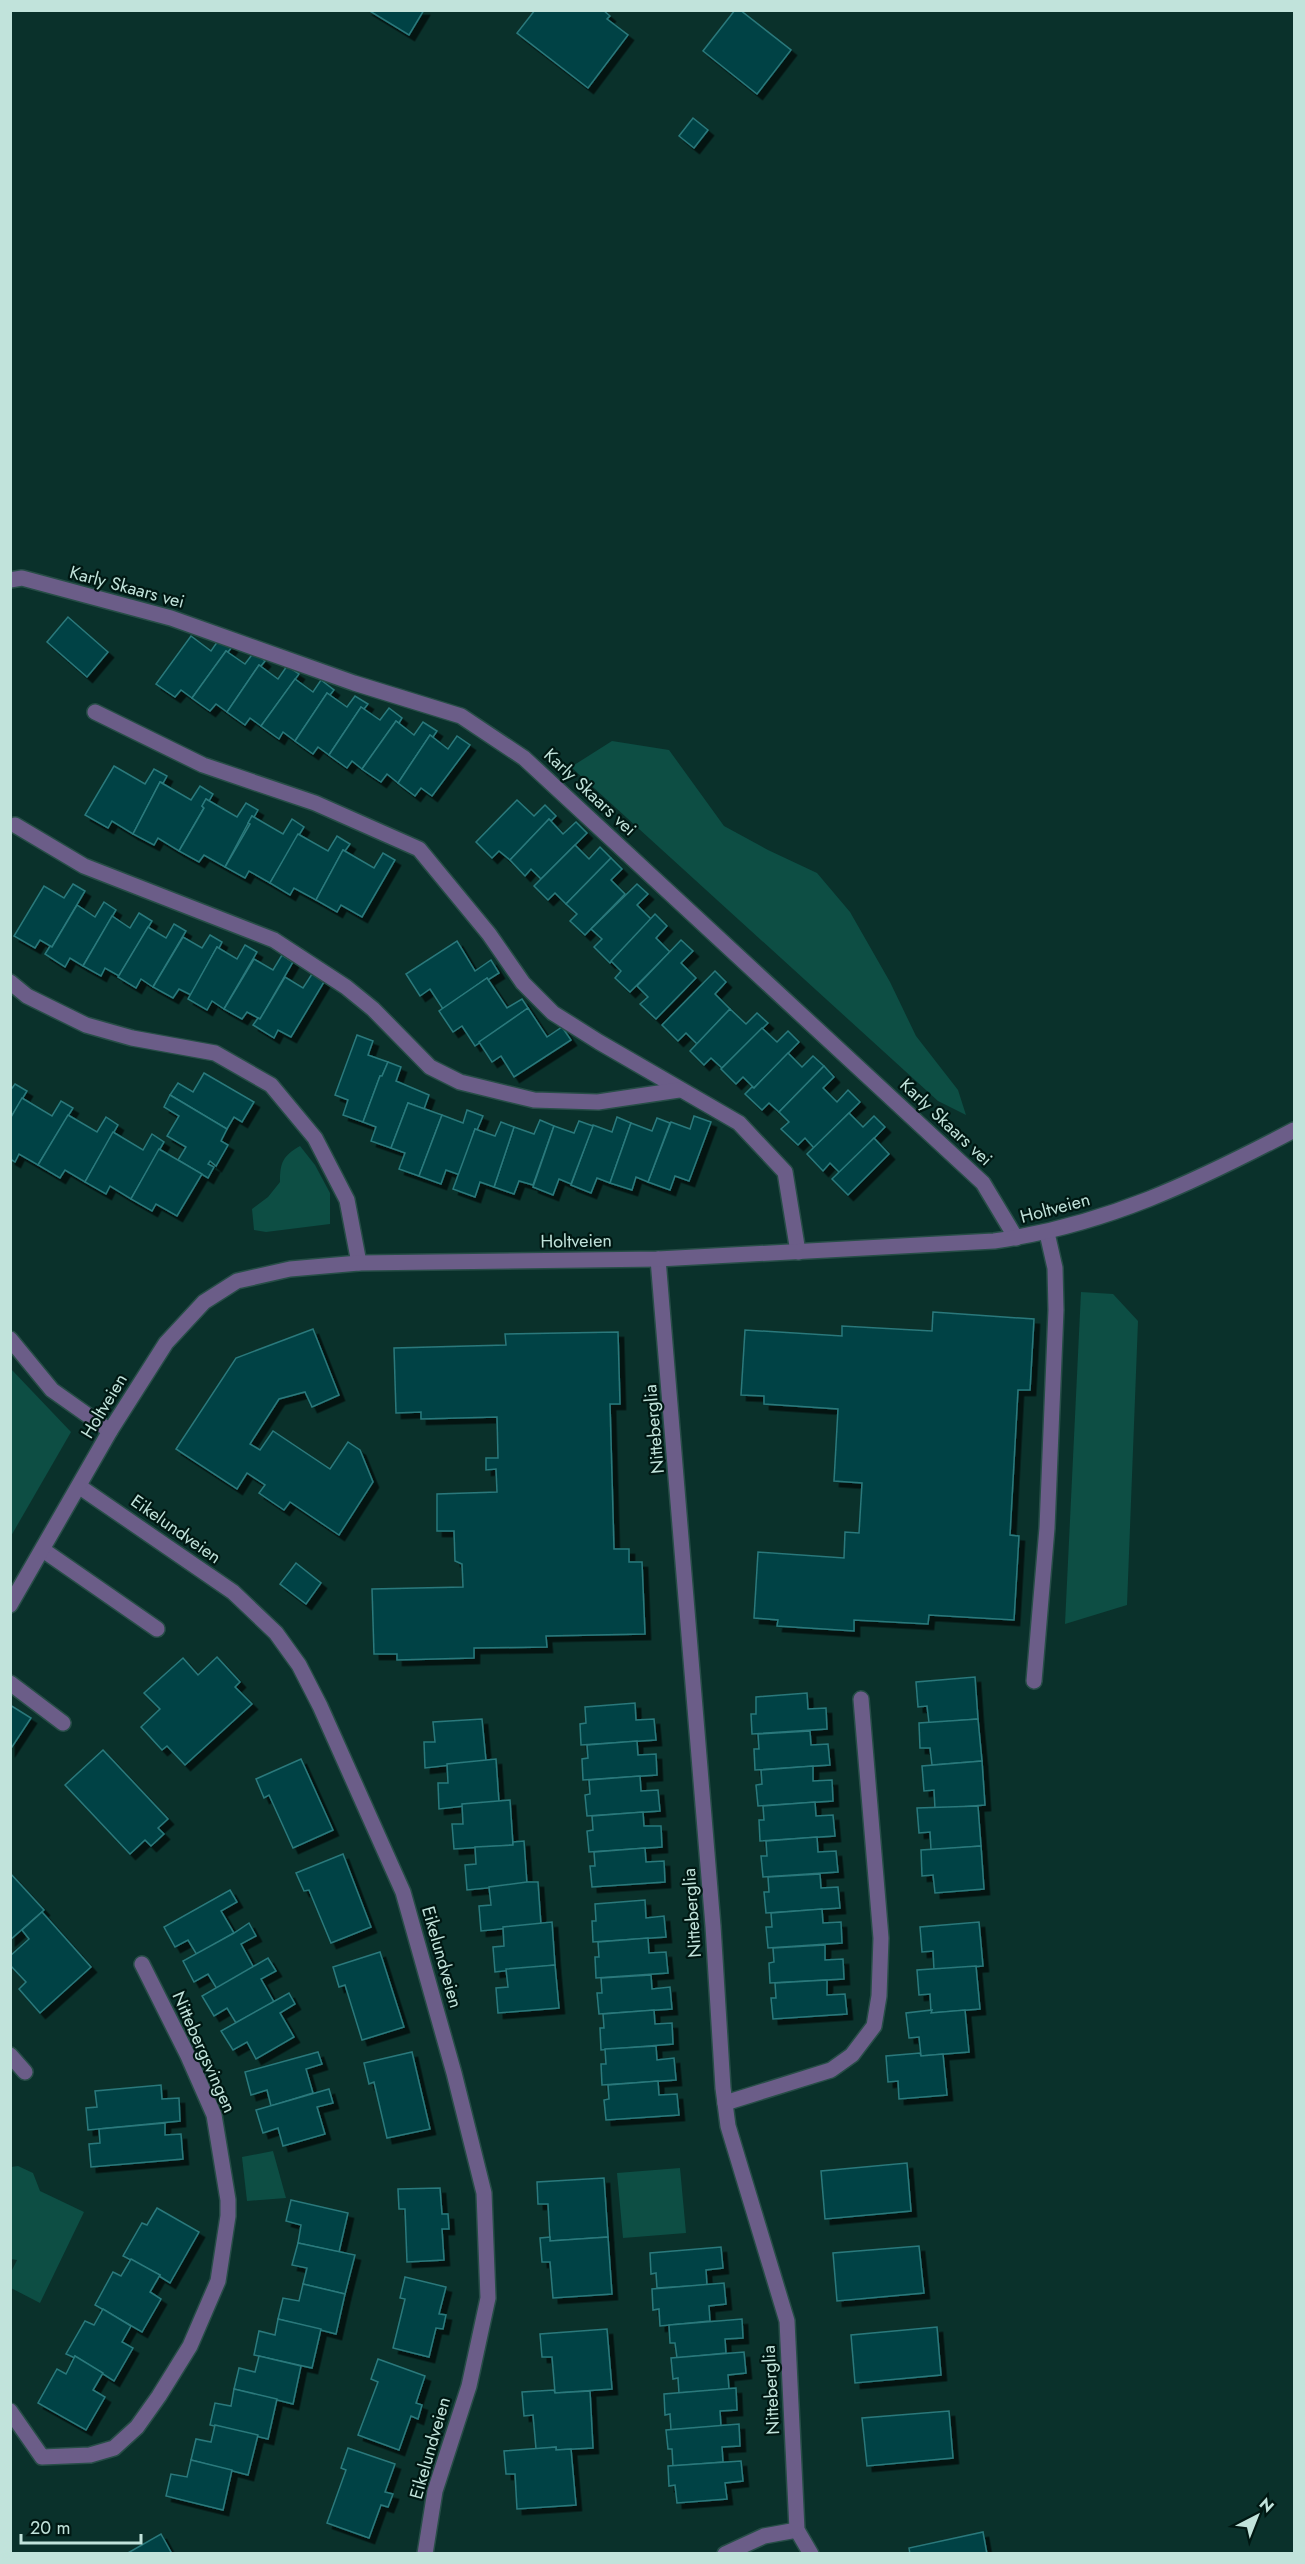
<svg xmlns="http://www.w3.org/2000/svg" width="1305" height="2564" viewBox="0 0 1305 2564" font-family="Jost,sans-serif">
  <defs>
    <filter id="shadow"><feDropShadow dx="5.5" dy="5.5" stdDeviation="0" flood-color="#0009"/></filter>
  </defs>
  <rect width="100%" height="100%" fill="#0a312b"/>
  <g fill="#0d4e44">
    <path d="M612,741L669,750L724,826L768,850L817,873L850,912L890,982L916,1036L958,1090L966,1115L938,1101L571,767Z"/>
    <path d="M300,1146L315,1165L330,1193V1224L266,1232L254,1230L252,1209L268,1197L280,1182C280,1162 283,1156 300,1146Z"/>
    <path d="M1081,1292L1113,1294L1138,1321L1127,1605L1065,1624Z"/>
    <path d="M11,1369L71,1432L11,1536Z"/>
    <path d="M273,2151L286,2198L247,2201L242,2157Z"/>
    <path d="M18,2166L33,2173L40,2191L84,2212L40,2303L11,2288V2272L17,2260L11,2259V2167Z"/>
    <path d="M680,2168L686,2233L623,2238L617,2173Z"/>
  </g>
  <g fill="#034345" stroke="#2a797c" stroke-width="1.5" filter="url(#shadow)">
    <path d="M368,10H424L409,35Z"/>
    <path d="M535,10H603L610,16L607,19L628,35L588,88L517,33Z"/>
    <path d="M735,10H740L791,50L757,94L703,51Z"/>
    <path d="M693,118L708,130L694,148L679,136Z"/>
    <path d="M68,617L108,652L87,677L47,642Z"/>
    <path d="M191,636L211,651L220,638L232,647L228,652L226,651L192,698L181,690L175,697L156,684Z"/>
    <path d="M226,651L245,664L254,652L265,661L261,666L259,665L227,712L216,704L210,711L192,698Z"/>
    <path d="M259,665L278,679L287,666L299,674L261,726L250,718L245,725L227,712Z"/>
    <path d="M295,679L313,692L321,680L334,690L330,695L327,693L295,741L283,732L279,739L261,726Z"/>
    <path d="M327,693L347,707L355,696L368,704L364,709L361,707L329,755L318,747L313,754L295,741Z"/>
    <path d="M361,707L380,720L389,708L402,718L399,723L396,721L362,769L352,761L347,768L329,755Z"/>
    <path d="M396,721L414,735L423,722L437,731L433,737L430,735L398,783L387,774L381,782L362,769Z"/>
    <path d="M430,735L448,749L457,736L470,745L432,796L421,788L415,796L398,783Z"/>
    <path d="M114,766L145,784L154,769L167,776L163,783L160,782L133,834L112,821L108,828L85,815Z"/>
    <path d="M160,782L191,800L200,786L213,794L209,801L206,799L202,806L204,808L179,851L158,838L154,845L133,834Z"/>
    <path d="M206,799L237,817L246,803L258,810L254,817L252,816L225,867L204,855L199,862L179,851L204,808L202,806Z"/>
    <path d="M517,800L534,816L545,805L556,816L551,821L549,819L510,860L499,851L492,858L476,842Z"/>
    <path d="M252,816L283,834L292,819L304,827L270,883L249,871L245,878L225,867L250,824L248,823Z"/>
    <path d="M549,819L563,834L576,822L587,833L541,879L531,869L525,876L510,860Z"/>
    <path d="M298,834L328,851L337,836L350,844L345,851L343,850L316,900L294,888L290,895L270,883Z"/>
    <path d="M575,845L589,859L600,847L611,858L566,904L555,893L548,900L534,886Z"/>
    <path d="M343,850L374,868L383,853L395,860L362,917L341,905L337,912L316,900Z"/>
    <path d="M611,858L622,869L611,880L625,894L585,935L570,921L577,914L566,904Z"/>
    <path d="M73,884L85,891L52,947L40,940L35,948L14,936L44,886L64,898Z"/>
    <path d="M637,884L648,894L637,905L652,920L610,963L594,947L602,939L591,929Z"/>
    <path d="M104,902L116,910L83,966L70,958L65,967L45,954L50,946L52,947L77,905L95,917Z"/>
    <path d="M139,913L152,921L119,976L105,968L101,976L83,966L112,916L130,928Z"/>
    <path d="M655,914L667,926L656,938L670,952L630,992L615,978L621,971L611,961Z"/>
    <path d="M174,924L186,931L153,987L141,979L136,988L118,977L148,927L166,938Z"/>
    <path d="M210,935L222,942L219,948L217,947L191,995L179,989L173,998L153,987L183,937L202,948Z"/>
    <path d="M681,940L693,951L681,963L696,978L656,1019L640,1004L648,997L637,986Z"/>
    <path d="M457,941L475,971L491,960L499,973L488,980L487,978L443,1009L430,989L420,996L406,974Z"/>
    <path d="M245,945L257,952L224,1009L212,1001L207,1010L188,999L217,947L237,959Z"/>
    <path d="M282,955L293,962L260,1019L247,1012L242,1019L224,1009L254,959L273,970Z"/>
    <path d="M715,971L726,982L715,994L730,1009L697,1044L686,1033L678,1041L662,1025Z"/>
    <path d="M312,974L324,982L291,1037L278,1030L274,1038L253,1025L258,1018L260,1019L285,977L303,988Z"/>
    <path d="M487,978L507,1008L522,999L528,1008L475,1046L462,1026L453,1032L439,1011Z"/>
    <path d="M528,1008L547,1037L562,1027L571,1040L514,1077L501,1056L492,1062L479,1042Z"/>
    <path d="M730,1009L746,1024L757,1013L768,1023L722,1068L711,1058L704,1065L690,1051Z"/>
    <path d="M762,1028L777,1042L788,1031L799,1042L754,1088L743,1077L736,1084L721,1069Z"/>
    <path d="M357,1035L373,1041L368,1055L388,1062L382,1076H380L363,1122L343,1115L348,1100L335,1095Z"/>
    <path d="M788,1053L802,1067L813,1056L824,1066L779,1112L769,1103L762,1110L745,1094L752,1087L754,1088Z"/>
    <path d="M388,1062L401,1067L396,1081L429,1095L424,1109L408,1103L391,1148L371,1141L376,1127L363,1122L380,1076H382Z"/>
    <path d="M824,1066L834,1077L823,1088L837,1102L848,1090L860,1102L814,1148L805,1138L798,1145L781,1129L789,1122L779,1112Z"/>
    <path d="M204,1073L254,1102L242,1122L234,1117L227,1129L170,1095L178,1083L193,1092Z"/>
    <path d="M15,1084L27,1091L10,1119V1091Z"/>
    <path d="M170,1095L227,1129L221,1141L228,1145L216,1166L210,1161L208,1164L214,1167L208,1178L178,1160L186,1147L167,1136L179,1116L164,1107Z"/>
    <path d="M22,1098L52,1116L61,1101L73,1108L38,1165L19,1154L15,1162L10,1159V1119Z"/>
    <path d="M408,1103L442,1115L419,1176L399,1169L405,1153L391,1148Z"/>
    <path d="M467,1110L483,1116L477,1130L475,1129L460,1175L446,1170L441,1184L419,1176L442,1115L463,1123Z"/>
    <path d="M849,1113L863,1127L874,1116L885,1127L840,1173L830,1163L823,1171L807,1154Z"/>
    <path d="M68,1115L97,1132L106,1117L118,1125L85,1182L65,1170L60,1178L38,1165Z"/>
    <path d="M694,1116L711,1122L689,1181L675,1176L670,1190L648,1182L671,1122L690,1129Z"/>
    <path d="M617,1117L631,1123L610,1183L597,1178L591,1193L571,1185L593,1125L612,1132Z"/>
    <path d="M657,1118L670,1123L648,1182L636,1177L632,1190L610,1183L631,1123L652,1131Z"/>
    <path d="M540,1120L554,1126L533,1185L519,1181L514,1194L494,1187L514,1127L534,1134Z"/>
    <path d="M579,1121L593,1126L571,1184L559,1179L553,1195L533,1187L554,1126L574,1133Z"/>
    <path d="M501,1122L514,1127L494,1187L480,1182L475,1197L453,1189L475,1129L495,1136Z"/>
    <path d="M113,1132L143,1150L152,1134L164,1142L131,1199L110,1186L106,1194L85,1182Z"/>
    <path d="M874,1138L889,1154L848,1195L832,1179Z"/>
    <path d="M159,1149L202,1174L177,1216L156,1204L152,1211L131,1199Z"/>
    <path d="M933,1312L1034,1319L1030,1390H1018L1010,1535L1019,1536L1014,1620L929,1615L928,1624L854,1620V1631L777,1626L778,1620L754,1618L758,1552L844,1558L845,1532L859,1533L862,1483L834,1481L838,1409L764,1404V1396L741,1395L745,1330L842,1336V1326L932,1331Z"/>
    <path d="M313,1329L339,1395L312,1407L305,1392L279,1399L250,1444L260,1450L273,1431L330,1469L348,1442L360,1450L373,1482L339,1535L290,1502L284,1510L259,1493L265,1485L247,1473L237,1489L176,1449L236,1358Z"/>
    <path d="M618,1332L620,1404H610L614,1549H629V1562H642L645,1634L546,1636L547,1647L474,1648V1658L397,1660V1654H374L372,1589L463,1587L462,1564L455,1561L454,1531H437V1494L497,1492L496,1469L486,1470V1458H498L497,1417L421,1419V1412L396,1413L394,1348L506,1345L505,1334Z"/>
    <path d="M296,1563L321,1583L306,1604L280,1584Z"/>
    <path d="M217,1657L240,1682L235,1687L252,1704L185,1765L167,1746L162,1750L141,1727L160,1709L144,1693L183,1658L198,1675Z"/>
    <path d="M975,1677L978,1719L929,1723L927,1706L918,1707L916,1682Z"/>
    <path d="M807,1693L808,1709L826,1708L827,1729L752,1734L751,1714H756V1697Z"/>
    <path d="M635,1703L636,1720L654,1719L656,1740L581,1745L580,1724L586,1723L585,1707Z"/>
    <path d="M10,1705L31,1718L10,1750Z"/>
    <path d="M482,1719L486,1761L425,1768L424,1742H435L433,1722Z"/>
    <path d="M978,1719L982,1761L932,1765L930,1748H920L919,1723Z"/>
    <path d="M810,1731L811,1745L828,1744L830,1765L755,1770L754,1749H759L758,1734Z"/>
    <path d="M637,1741L638,1755L656,1754L657,1775L583,1780L582,1759L588,1758L587,1745Z"/>
    <path d="M103,1750L168,1819L158,1828L164,1834L151,1846L145,1840L130,1854L65,1785Z"/>
    <path d="M301,1759L333,1830L293,1848L269,1795L264,1798L256,1779Z"/>
    <path d="M496,1759L499,1802L439,1809L438,1783H448L447,1764Z"/>
    <path d="M982,1761L985,1805L935,1809L934,1790L924,1791L922,1766Z"/>
    <path d="M813,1766V1781L832,1780L833,1801L758,1806L756,1785L762,1784L761,1770Z"/>
    <path d="M640,1776L641,1791L658,1790L660,1811L587,1816L585,1795L590,1794L589,1780Z"/>
    <path d="M510,1800L513,1845L454,1849L452,1824H463L462,1804Z"/>
    <path d="M815,1802L816,1816L833,1815L835,1836L760,1841L759,1820H764L763,1806Z"/>
    <path d="M978,1806L981,1846L931,1850L930,1832L919,1833L917,1808Z"/>
    <path d="M643,1812L644,1826H661L662,1847L589,1852L587,1831L593,1830L592,1816Z"/>
    <path d="M817,1837L818,1852L836,1851L838,1872L763,1877L761,1856H767L766,1841Z"/>
    <path d="M524,1841L527,1884L467,1890L465,1865L476,1864L475,1847L513,1845V1842Z"/>
    <path d="M981,1846L984,1889L935,1893L933,1875L922,1876L921,1850Z"/>
    <path d="M645,1848L646,1862L664,1861L665,1882L592,1887L590,1866H595L594,1852Z"/>
    <path d="M343,1854L371,1927L331,1943L309,1890L304,1891L296,1873Z"/>
    <path d="M10,1873L44,1910L10,1940Z"/>
    <path d="M820,1874L821,1888L838,1887L840,1908L766,1913L764,1892H769L768,1877Z"/>
    <path d="M527,1882H538L541,1925L481,1931L479,1906L491,1905L489,1887Z"/>
    <path d="M230,1890L237,1902L221,1911L234,1933L197,1955L188,1940L175,1947L164,1927Z"/>
    <path d="M645,1900L646,1918L664,1916L666,1937L593,1942L592,1921H596L595,1904Z"/>
    <path d="M822,1909L823,1923L841,1922L842,1943L768,1948L766,1927H772L771,1913Z"/>
    <path d="M42,1912L91,1967L40,2013L19,1989L26,1982L10,1965V1956L29,1939L22,1930Z"/>
    <path d="M552,1922L555,1965L495,1972L493,1947L504,1946L503,1927Z"/>
    <path d="M979,1922L983,1966L934,1970L933,1951L922,1952L920,1927Z"/>
    <path d="M249,1923L256,1936L241,1944L254,1968L217,1989L208,1974L194,1982L183,1961L234,1933Z"/>
    <path d="M648,1938L649,1953L666,1952L668,1973L596,1978L595,1957H599L598,1942Z"/>
    <path d="M825,1945V1960L843,1959L844,1979L770,1983L769,1963L774,1962L773,1948Z"/>
    <path d="M380,1952L404,2027L362,2040L345,1985L339,1987L333,1967Z"/>
    <path d="M268,1958L276,1971L261,1979L274,2002L236,2023L227,2008L214,2016L202,1996Z"/>
    <path d="M555,1965L559,2008L498,2013L496,1988L508,1987L506,1969Z"/>
    <path d="M976,1966L980,2009L931,2013L930,1994L919,1995L917,1970Z"/>
    <path d="M651,1975L652,1989L670,1987L672,2009L599,2014L597,1993H602L601,1978Z"/>
    <path d="M827,1980V1995L845,1994L847,2014L773,2019L771,1998H776L775,1983Z"/>
    <path d="M289,1993L295,2004L280,2013L294,2037L256,2059L247,2042L233,2050L221,2031Z"/>
    <path d="M654,2010L655,2024L672,2023L673,2044L601,2050L600,2028H604L603,2014Z"/>
    <path d="M932,2010L931,2013L965,2010L969,2052L921,2056L919,2037L909,2038L906,2013Z"/>
    <path d="M656,2046L657,2060L674,2058L676,2080L602,2085L601,2064H606L605,2049Z"/>
    <path d="M318,2052L322,2064L306,2069L313,2093L271,2106L267,2090L251,2095L245,2072Z"/>
    <path d="M412,2052L430,2129L387,2138L374,2082L369,2084L364,2063Z"/>
    <path d="M920,2053L921,2056L943,2054L947,2095L899,2099L898,2081L888,2082L886,2056Z"/>
    <path d="M658,2081L659,2095L677,2094L679,2115L606,2120L604,2100L609,2099L608,2085Z"/>
    <path d="M161,2085L162,2099L179,2098L180,2121L88,2130L86,2108L97,2107L95,2091Z"/>
    <path d="M329,2089L333,2103L317,2107L325,2134L283,2146L278,2128L263,2133L256,2110Z"/>
    <path d="M165,2123V2135L181,2134L183,2159L91,2167L89,2144L100,2143L99,2129Z"/>
    <path d="M907,2163L911,2211L825,2219L821,2171Z"/>
    <path d="M604,2178L608,2237L550,2241L548,2204H538L537,2182Z"/>
    <path d="M440,2188L442,2214H448L449,2229H442L444,2260L407,2262L405,2209H399L398,2189Z"/>
    <path d="M291,2200L348,2213L339,2252L298,2243L301,2225L286,2221Z"/>
    <path d="M157,2208L199,2232L170,2283L159,2276L160,2275L123,2256L142,2223L147,2225Z"/>
    <path d="M550,2237V2241L608,2237L612,2294L553,2298L550,2262H542L540,2238Z"/>
    <path d="M298,2243L355,2255L345,2294L303,2284L307,2268L292,2265Z"/>
    <path d="M919,2246L924,2293L837,2301L833,2253Z"/>
    <path d="M721,2247L723,2268L706,2270L707,2285L657,2288L656,2273L651,2274L650,2253Z"/>
    <path d="M131,2259L160,2275L150,2292L161,2299L142,2332L95,2305L113,2272L121,2276Z"/>
    <path d="M405,2277L446,2287L439,2314L446,2315L443,2329L436,2328L429,2357L393,2348L405,2299L400,2298Z"/>
    <path d="M724,2283L726,2304L709,2306L710,2321L660,2326L659,2309L653,2310L652,2289Z"/>
    <path d="M303,2284L345,2294L336,2334L278,2319L283,2298L299,2301Z"/>
    <path d="M103,2309L131,2326L122,2342L133,2348L114,2381L75,2356V2358L66,2354L85,2321L94,2325Z"/>
    <path d="M278,2319L321,2329L312,2368L254,2355L259,2331L275,2335Z"/>
    <path d="M742,2319L743,2338L725,2339L726,2353L677,2358L675,2343H670L669,2325Z"/>
    <path d="M937,2327L941,2375L855,2383L851,2335Z"/>
    <path d="M607,2329L612,2389L555,2393L552,2357H542L540,2334Z"/>
    <path d="M744,2352L746,2373L728,2375L729,2389L679,2393L678,2378L673,2379L671,2358Z"/>
    <path d="M75,2356L103,2373L93,2390L105,2397L86,2430L38,2403L57,2369L66,2374Z"/>
    <path d="M259,2356L301,2366L293,2404L234,2389L239,2368L255,2372Z"/>
    <path d="M378,2359L425,2376L416,2403L422,2405L418,2419L411,2416L399,2450L358,2435L378,2382L371,2379Z"/>
    <path d="M736,2388L737,2410L720,2411L721,2426L671,2430L670,2414L665,2415L664,2394Z"/>
    <path d="M234,2389L277,2399L268,2439L210,2425L215,2403L231,2406Z"/>
    <path d="M554,2390L555,2393L590,2391L593,2448L556,2450V2447L536,2449L533,2415L524,2416L522,2392Z"/>
    <path d="M949,2411L953,2458L867,2466L862,2418Z"/>
    <path d="M739,2424L740,2446L722,2447L723,2462L673,2466L672,2449H668L666,2430Z"/>
    <path d="M215,2425L258,2435L248,2475L191,2460L196,2439L211,2442Z"/>
    <path d="M556,2447V2450L571,2449L576,2505L517,2509L515,2474H506L504,2451Z"/>
    <path d="M348,2448L395,2464L385,2492L393,2494L388,2507L381,2505L369,2538L327,2523L346,2470L341,2468Z"/>
    <path d="M191,2460L232,2470L223,2510L166,2496L171,2474L187,2477Z"/>
    <path d="M741,2461L743,2481L725,2483L727,2499L677,2503L675,2485L669,2486L668,2466Z"/>
    <path d="M983,2532L987,2554H910L909,2548Z"/>
    <path d="M161,2534L172,2554H126Z"/>
  </g>
  <g fill="none" stroke-linecap="round" stroke-linejoin="round">
    <g stroke="#274d47" stroke-width="18">
      <g id="lane">
        <path d="M43,1550L157,1629"/>
        <path d="M1034,1681L1047,1528L1056,1310L1055,1268L1047,1233"/>
        <path d="M10,1683L63,1723"/>
        <path d="M10,2055L25,2072"/>
        <path d="M725,2103L831,2070L852,2055L874,2026L879,1996L881,1938L861,1699"/>
        <path d="M725,2554L764,2536L797,2530"/>
      </g>
    </g>
    <g stroke="#274d47" stroke-width="18">
      <g id="street">
        <path d="M10,580L22,578L171,618L354,683L461,716L524,758L983,1183L1016,1238"/>
        <path d="M95,712L203,765L315,803L419,849L489,934L523,983L553,1013L599,1042L739,1123L785,1172L798,1252"/>
        <path d="M15,825L84,866L274,940L346,987L373,1009L430,1067L460,1082L534,1100L598,1102L679,1090"/>
        <path d="M10,982L27,996L86,1025L132,1038L215,1053L271,1085L315,1138L347,1200L359,1263"/>
        <path d="M658,1259L713,1926L723,2088L728,2126L787,2321L797,2530L811,2554"/>
        <path d="M10,1339L52,1390L110,1431"/>
        <path d="M80,1487L233,1592L276,1633L299,1665L320,1706L403,1892L454,2073L484,2193L488,2298L469,2386L435,2491L425,2554"/>
        <path d="M10,1605L110,1431L166,1343L204,1302L237,1281L290,1269L359,1263L658,1259L994,1241C1106,1225 1195,1182 1294,1130"/>
        <path d="M10,2411L42,2457L90,2455L114,2448L137,2427L159,2396L190,2346L218,2281L228,2216V2200L214,2115L188,2056L142,1964"/>
      </g>
    </g>
    <use href="#lane" stroke="#6b5d88" stroke-width="15"/>
    <use href="#street" stroke="#6b5d88" stroke-width="15"/>
  </g>
  <g text-anchor="middle" dominant-baseline="central" stroke-width="4.5" stroke-linejoin="round" paint-order="stroke">
    <g font-size="18" fill="#c1e3db" stroke="#001813">
      <text transform="translate(127 587) rotate(15)">Karly Skaars vei</text>
      <text transform="translate(590 792) rotate(43)">Karly Skaars vei</text>
      <text transform="translate(946 1122) rotate(43)">Karly Skaars vei</text>
      <text transform="translate(1055 1208) rotate(-15)">Holtveien</text>
      <text transform="translate(576 1241) rotate(-1)">Holtveien</text>
      <text transform="translate(104 1406) rotate(-59)">Holtveien</text>
      <text transform="translate(654 1429) rotate(-95)">Nitteberglia</text>
      <text transform="translate(176 1529) rotate(35)">Eikelundveien</text>
      <text transform="translate(692 1913) rotate(-94)">Nitteberglia</text>
      <text transform="translate(442 1957) rotate(74)">Eikelundveien</text>
      <text transform="translate(204 2052) rotate(66)">Nittebergsvingen</text>
      <text transform="translate(771 2390) rotate(-93)">Nitteberglia</text>
      <text transform="translate(430 2448) rotate(-74)">Eikelundveien</text>
    </g>
  </g>
  <rect width="1305" height="2564" fill="none" stroke="#c1e3db" stroke-width="24"/>
  <g transform="translate(1257 2516) rotate(42)" stroke="#001813" stroke-width="4.5" paint-order="stroke">
  <path d="M0-4.5L10 22L0 15L-10 22Z" fill="#c1e3db"/>
  <text y="-9" font-size="16" font-weight="bold" text-anchor="middle" fill="#c1e3db">N</text>
  </g>
  <path d="M21 2534v9h120v-9" fill="none" stroke="#c1e3db" stroke-width="3"/>
  <text x="30" y="2534" font-size="18" fill="#c1e3db" stroke="#001813" stroke-width="4.5" paint-order="stroke">20 m</text>
</svg>
